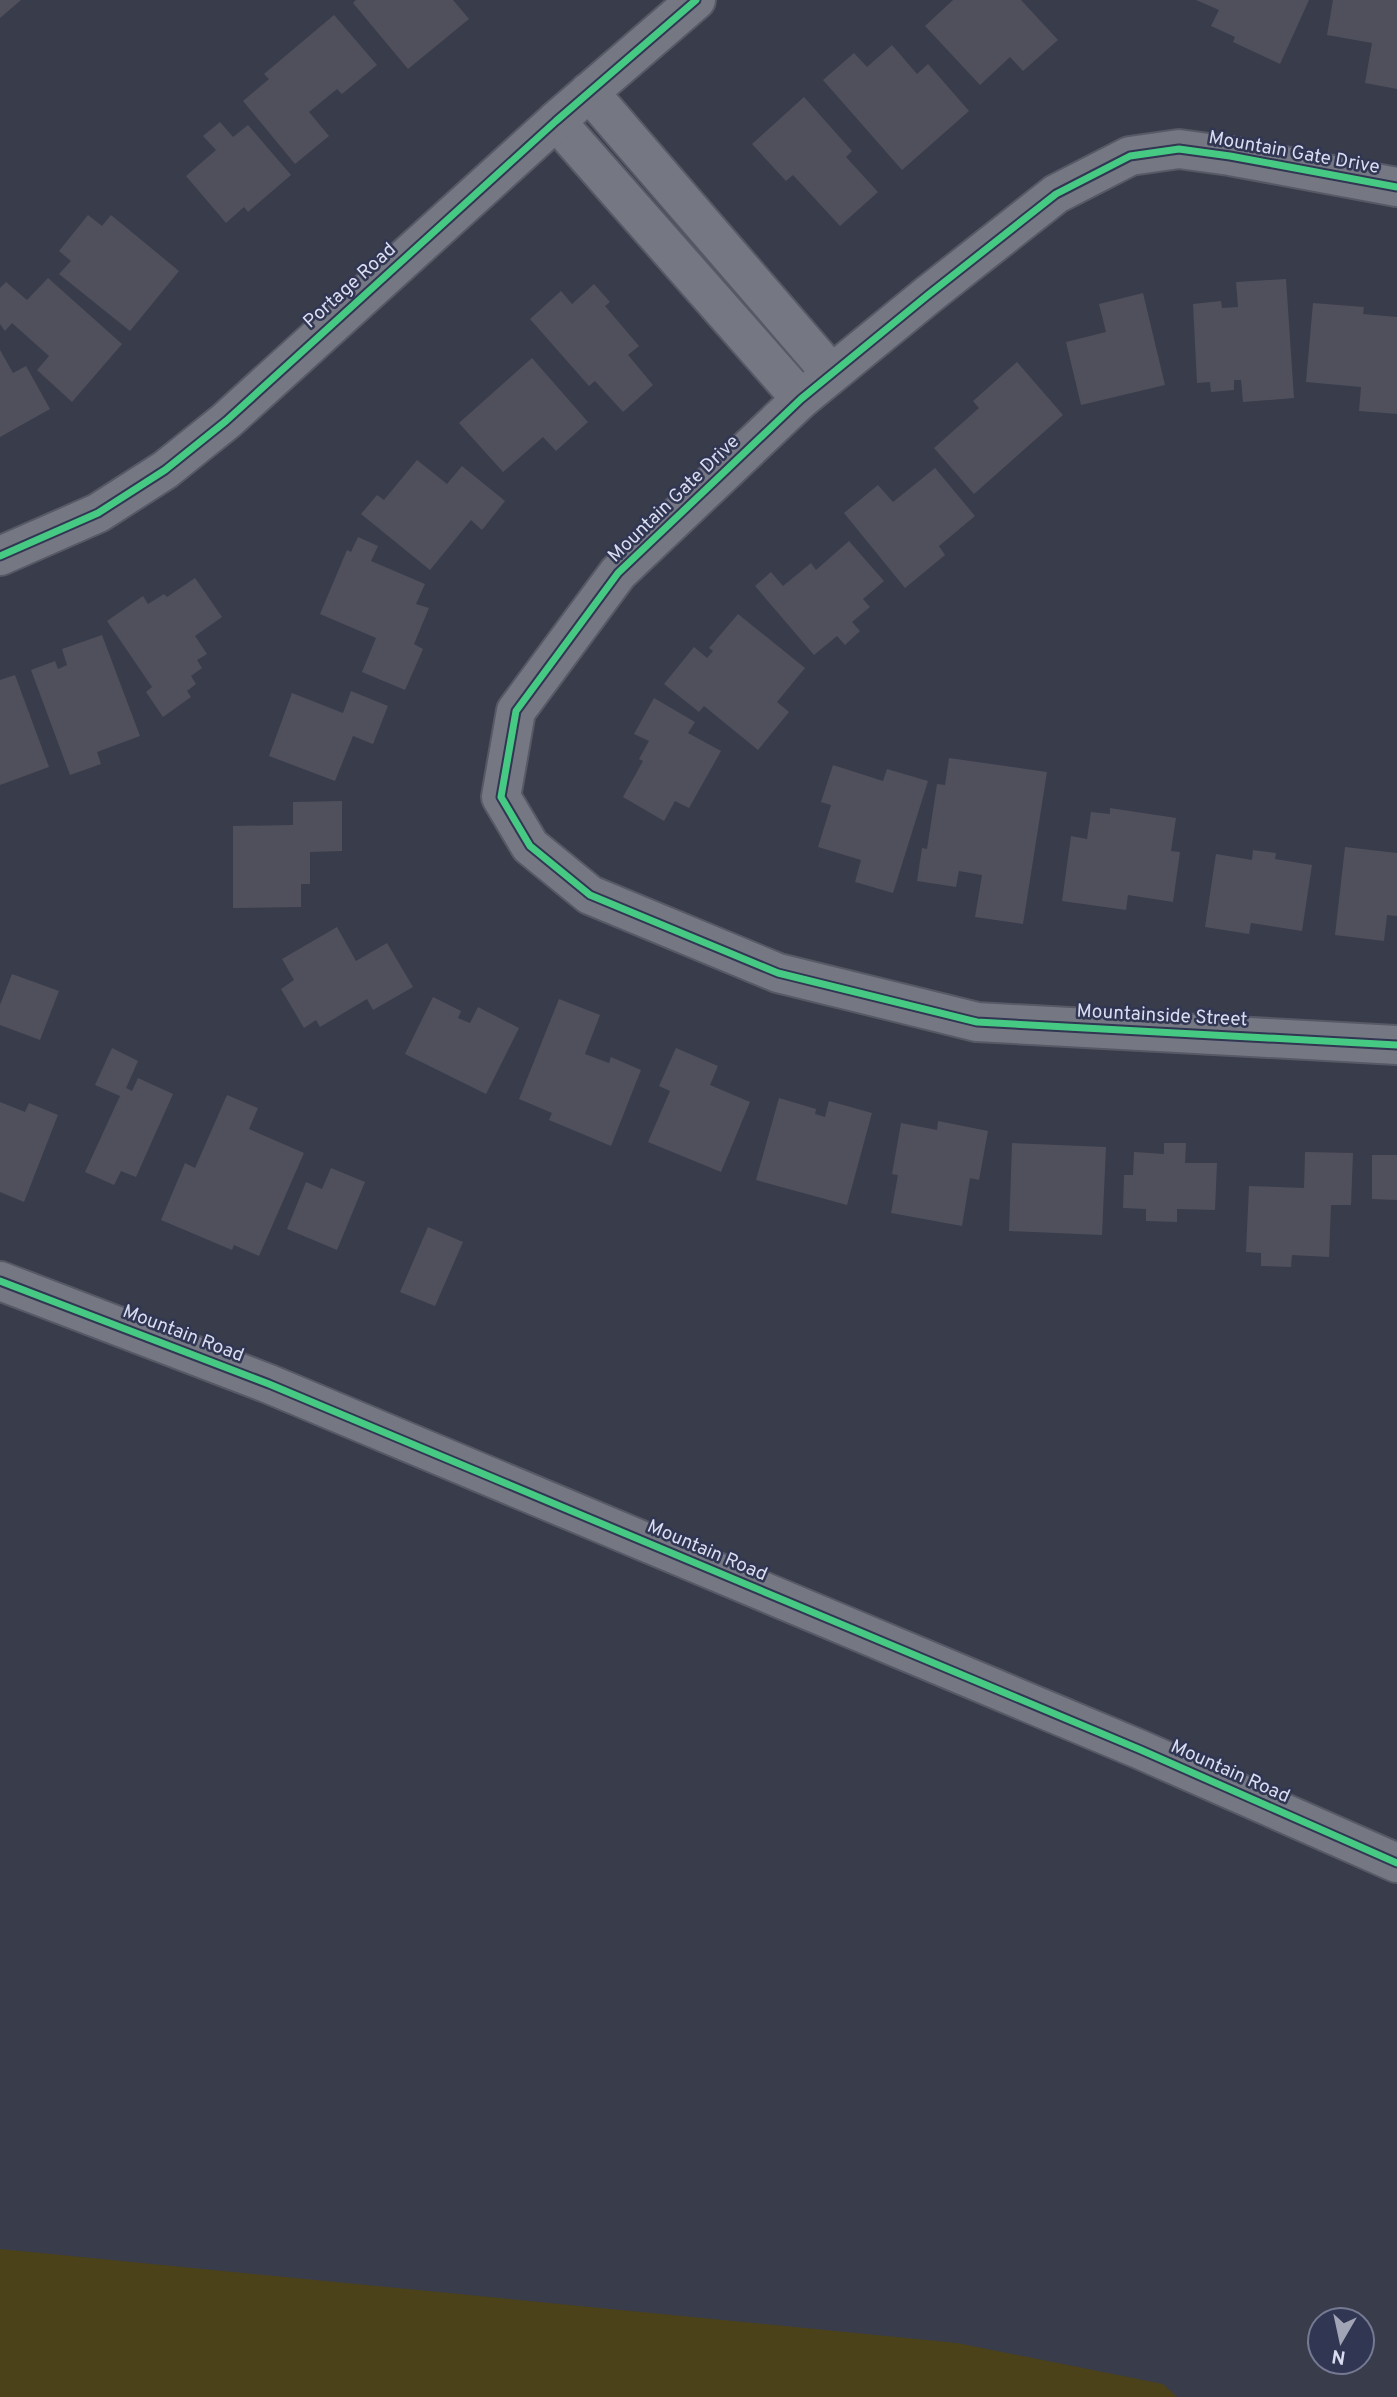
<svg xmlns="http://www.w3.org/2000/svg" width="1397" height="2397" viewBox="0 0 1397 2397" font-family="Overpass,sans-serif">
  <rect width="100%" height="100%" fill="#393c4b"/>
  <path fill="#4b4219" d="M0,2249L957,2343L1163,2384L1177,2397H0Z"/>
  <g fill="#50505d">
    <path d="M0,0H21L0,18Z"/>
    <path d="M356,0H453L469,19L408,69L353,3Z"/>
    <path d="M953,0H1021L1058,40L1023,71L1010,57L980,85L925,26Z"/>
    <path d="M1196,0H1309L1280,64L1233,42L1235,37L1211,26L1219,10Z"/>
    <path d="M1333,0H1397V89L1365,83L1372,43L1327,35Z"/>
    <path d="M334,15L377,65L342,94L337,89L309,112L329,136L295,164L243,101L269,79L264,74Z"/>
    <path d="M892,45L917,74L928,64L969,111L902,170L823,80L854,53L867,67Z"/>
    <path d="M804,97L852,151L846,157L878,192L840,226L793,175L786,181L752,144Z"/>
    <path d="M220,122L233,137L248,125L291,175L248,212L244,207L226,223L186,176L216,150L203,136Z"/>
    <path d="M88,215L102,226L111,215L179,271L130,331L59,274L71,261L59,251Z"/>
    <path d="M48,278L122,344L72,402L37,370L49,356L12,323L5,331L0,324V288L6,282L27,300Z"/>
    <path d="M1286,279L1294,398L1243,402L1241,380H1234V390L1211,392L1210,382L1197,383L1193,304L1221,301L1222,308L1238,307L1236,282Z"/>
    <path d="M594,284L610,302L605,306L639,346L628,355L653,385L623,412L595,381L589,386L530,319L561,291L572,304Z"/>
    <path d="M1143,293L1165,385L1081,405L1066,342L1106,332L1099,304Z"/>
    <path d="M1313,303L1364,307L1363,314L1397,317V414L1359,411L1361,387L1306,382Z"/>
    <path d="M0,350L13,373L26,366L50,409L0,437Z"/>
    <path d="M532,358L588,422L556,451L543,437L503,472L459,423Z"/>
    <path d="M1017,362L1063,415L974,494L934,448L979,408L973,401Z"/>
    <path d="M417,460L447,484L462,466L505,501L482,530L471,520L430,570L361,514L377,495L384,500Z"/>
    <path d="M935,468L975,516L939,546L945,555L905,588L844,513L878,485L893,502Z"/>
    <path d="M358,537L378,546L371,561L425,584L416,604L429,608L414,644L423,649L405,690L362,672L376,638L320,614L347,550L351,552Z"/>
    <path d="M849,541L884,581L863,599L870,607L852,622L860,631L845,645L837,636L814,655L755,586L771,572L783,586L811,563L816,570Z"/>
    <path d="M195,578L222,617L195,636L207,654L197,660L202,668L191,676L196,684L187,691L191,697L163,717L146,692L152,687L107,621L143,596L148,604L164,594L167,597Z"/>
    <path d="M738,614L805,668L777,702L789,712L758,750L704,706L699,712L664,684L694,647L707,658L713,651L709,648Z"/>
    <path d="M102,635L140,736L97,752L101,764L70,775L31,670L55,661L58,669L67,665L62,649Z"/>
    <path d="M15,675L49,767L0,785V680Z"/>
    <path d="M351,691L388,706L373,744L353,736L335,781L269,756L292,693L343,713Z"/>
    <path d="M654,698L695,722L688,733L721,751L689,808L675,801L664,821L623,797L643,761L639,759L649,741L634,734Z"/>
    <path d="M949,758L1047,772L1023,924L975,917L982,875L959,871L956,887L917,881L922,848L927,849L937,784L945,785Z"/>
    <path d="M833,765L883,781L887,769L928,781L893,893L855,882L861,860L818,847L831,805L821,802Z"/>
    <path d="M342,801V851L310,852V884H301V907L233,908V826L293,825V802Z"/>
    <path d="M1110,808L1176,818L1171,851L1180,852L1173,902L1128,895L1126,910L1062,901L1071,836L1087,839L1091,812L1110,814Z"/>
    <path d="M1345,847L1397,853V916L1387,915L1384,941L1335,935Z"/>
    <path d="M1253,850L1276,853L1275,859L1312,865L1302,931L1251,923L1249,934L1205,927L1216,854L1252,860Z"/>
    <path d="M337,927L356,961L387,943L413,987L373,1010L367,999L320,1027L316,1020L304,1028L281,989L294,980L282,959Z"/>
    <path d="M12,974L59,991L40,1040L0,1025V1005Z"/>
    <path d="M433,997L461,1011L458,1018L470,1023L478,1007L519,1028L486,1094L405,1054Z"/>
    <path d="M559,999L600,1015L585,1054L609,1063L611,1057L641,1070L611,1146L549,1120L552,1113L519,1099Z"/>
    <path d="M112,1048L138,1061L126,1088L132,1091L138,1078L173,1094L136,1177L121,1171L114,1185L85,1172L120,1096L95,1085Z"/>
    <path d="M676,1048L718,1066L710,1085L750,1102L721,1172L648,1142L670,1091L659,1086Z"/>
    <path d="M227,1095L258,1108L249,1129L304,1153L259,1256L234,1245L232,1250L161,1220L185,1163L195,1168Z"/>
    <path d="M779,1098L816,1109L815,1114L825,1117L829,1101L872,1113L847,1205L756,1180Z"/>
    <path d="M0,1102L25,1112L29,1103L58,1115L24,1202L0,1192Z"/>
    <path d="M938,1121L988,1131L979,1180L970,1178L962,1226L891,1213L898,1175L892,1174L901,1123L937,1130Z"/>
    <path d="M1012,1143L1106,1147L1102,1235L1009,1231Z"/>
    <path d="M1164,1143H1186L1185,1163H1217L1215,1210L1177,1209V1222L1146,1221V1209L1123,1208L1124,1175H1133L1134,1152L1164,1154Z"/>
    <path d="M1305,1152L1353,1153L1351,1205H1331L1329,1257L1292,1255L1291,1267L1261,1266V1253L1246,1252L1249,1186L1304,1188Z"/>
    <path d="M1372,1155H1397V1200L1372,1199Z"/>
    <path d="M331,1168L365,1182L337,1250L287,1229L306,1182L322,1189Z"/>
    <path d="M428,1227L463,1242L435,1306L400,1292Z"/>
  </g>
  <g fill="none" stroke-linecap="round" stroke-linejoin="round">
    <g stroke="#575966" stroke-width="42">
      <g id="minor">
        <path d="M589,92L831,373"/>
        <path d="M556,121L801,399"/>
        <path d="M1397,187L1230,156L1179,149L1130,156L1056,194L928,295L801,399L618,573L516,711L501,797L530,846L590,895L778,973L977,1022L1397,1045"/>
        <path d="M0,556L98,513L165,470L226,421L556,121L696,0"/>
        <path d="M0,1281L269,1384L1141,1750L1397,1863"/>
      </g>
    </g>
    <use href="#minor" stroke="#757783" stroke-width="38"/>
    <g stroke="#313653" stroke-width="11">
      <g id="cycleway">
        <path d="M1397,187L1230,156L1179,149L1130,156L1056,194L928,295L801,399L618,573L516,711L501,797L530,846L590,895L778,973L977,1022L1397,1045"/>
        <path d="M0,556L98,513L165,470L226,421L556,121L696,0"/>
        <path d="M0,1281L269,1384L1141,1750L1397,1863"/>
      </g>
    </g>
    <use href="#cycleway" stroke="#46c982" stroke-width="7"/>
  </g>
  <g text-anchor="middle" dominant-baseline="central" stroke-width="5" stroke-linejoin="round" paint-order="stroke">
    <g font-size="19" fill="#daddf0" stroke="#313653">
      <text transform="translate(1294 153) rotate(10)">Mountain Gate Drive</text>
      <text transform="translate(350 286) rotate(-42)">Portage Road</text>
      <text transform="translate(674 499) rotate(-44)">Mountain Gate Drive</text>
      <text transform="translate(1162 1016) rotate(3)">Mountainside Street</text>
      <text transform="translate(183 1334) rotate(21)">Mountain Road</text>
      <text transform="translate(707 1551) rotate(23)">Mountain Road</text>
      <text transform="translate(1230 1772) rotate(24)">Mountain Road</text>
    </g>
  </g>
  <g transform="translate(1341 2341) rotate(189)"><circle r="33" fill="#313653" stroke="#757992" stroke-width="2"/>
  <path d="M0-5L12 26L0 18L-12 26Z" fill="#a2a5b6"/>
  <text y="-10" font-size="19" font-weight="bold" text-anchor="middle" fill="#daddf0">N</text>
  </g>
</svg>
